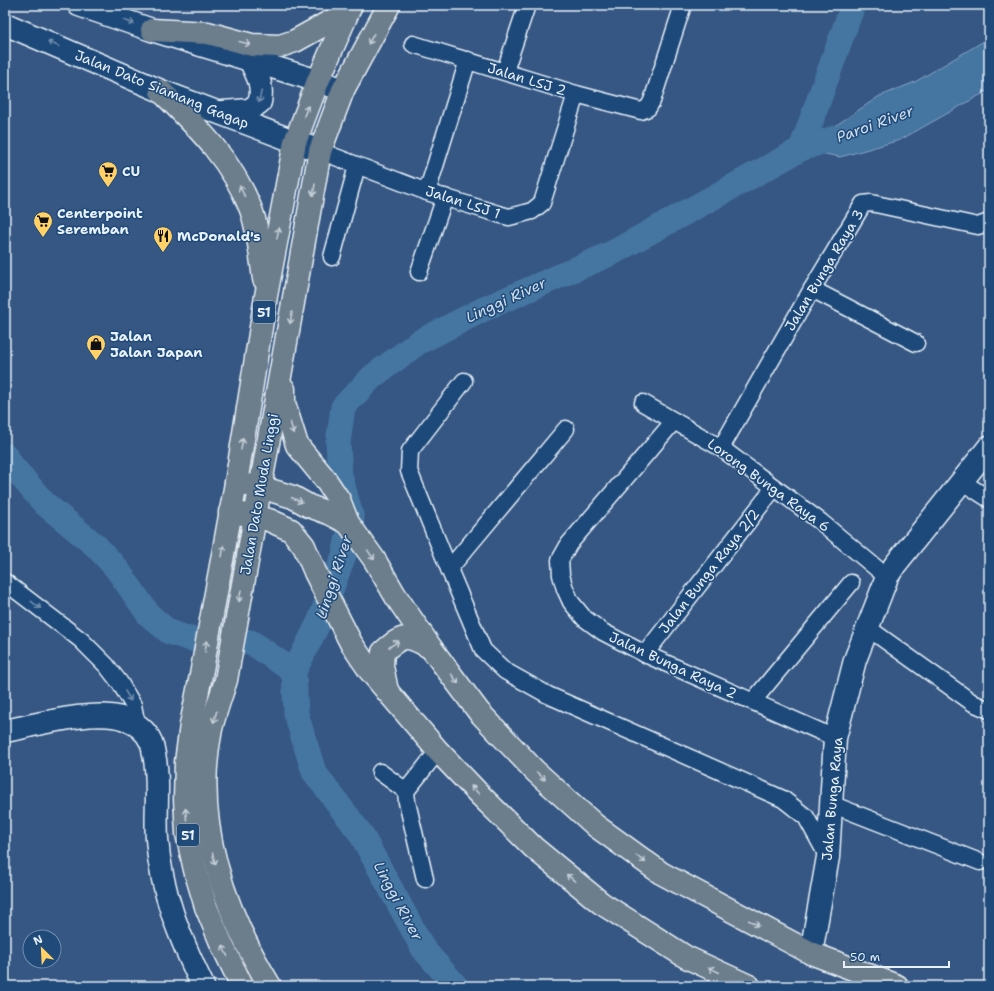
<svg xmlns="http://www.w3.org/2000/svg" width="994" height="991" viewBox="0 0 994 991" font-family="'Shantell Sans',sans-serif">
  <rect width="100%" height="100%" fill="#365783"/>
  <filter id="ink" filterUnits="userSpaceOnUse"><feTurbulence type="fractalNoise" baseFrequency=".025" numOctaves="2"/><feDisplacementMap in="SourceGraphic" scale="8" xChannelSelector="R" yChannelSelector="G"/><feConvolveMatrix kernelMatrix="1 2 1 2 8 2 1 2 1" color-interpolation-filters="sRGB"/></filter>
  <g filter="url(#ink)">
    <path fill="#4574a1" stroke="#86a6c4" d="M989,38V90L900,140L840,157L801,149L878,97L915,82Z"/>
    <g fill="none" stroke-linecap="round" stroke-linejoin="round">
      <g stroke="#4574a1" stroke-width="25">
        <path d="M801,149L853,5"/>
        <path d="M5,455L13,467L44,503L96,546L117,569L149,615L169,632L190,639L251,642L294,672"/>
        <path d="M456,986L424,950L361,834L314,772L296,714L294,672L320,620L344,555L352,519L340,475L338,443L343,407L372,377L419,342L484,309L612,253L801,149L834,138"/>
      </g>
      <g stroke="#e8f1f8" stroke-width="19">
        <g id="street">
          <path d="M413,44L576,94L641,111L648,108L652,101L683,5"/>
          <path d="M505,71L527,5"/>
          <path d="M320,151L427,192L498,214L509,217L521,214L532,211L542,203L576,94"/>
          <path d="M427,192L468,60"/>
          <path d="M332,257L357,166"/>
          <path d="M419,272L445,197"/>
          <path d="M812,289L916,343"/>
          <path d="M464,381L410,451L409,471L449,569L483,650L505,671L548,695L783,799L806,817L828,857"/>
          <path d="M643,403L721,448L821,522L887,577"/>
          <path d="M674,421L569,544L560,560L561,575L565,589L571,602L584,618L603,632L645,654L835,738"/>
          <path d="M721,448L812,289L863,204L871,203L978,226L989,222"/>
          <path d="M961,481L989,499"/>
          <path d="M449,569L566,429"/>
          <path d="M5,582L81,640L106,665L120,683L133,705L137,726"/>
          <path d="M868,628L973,703L989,710"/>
          <path d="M645,654L774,488"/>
          <path d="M753,701L851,583"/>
          <path d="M380,772L406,791"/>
          <path d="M831,804L980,862"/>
          <path d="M425,879L407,802L406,791L438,751"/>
        </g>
      </g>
      <g stroke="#e8f1f8" stroke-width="25">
        <g id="secondary">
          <path d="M79,5L152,30L318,81L343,90"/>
          <path d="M5,24L161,91L320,151"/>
          <path d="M223,112L250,110L260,102C263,84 258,77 250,60"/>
          <path d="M5,731C36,725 96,708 125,719C136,723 146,731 151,742C153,746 153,750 154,754C160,782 155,811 157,839C161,893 180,938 203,986"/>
          <path d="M811,953L828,857L835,738L855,660L881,593L887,577L895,565L989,447"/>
        </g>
      </g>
      <g stroke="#e8f1f8" stroke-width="25">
        <g id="primary">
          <path d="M236,483L260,487L293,497L309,506L331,514L348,523L374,559L395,595L431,648L479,712L535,771L596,826L661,873L811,953L897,986"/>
          <path d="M230,512L255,516L269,520L291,530L304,546L315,572L351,643L370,671L438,751L481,796L534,848L601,903L686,957L749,986"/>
          <path d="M387,691L382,666L383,652C404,633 408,635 431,648"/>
        </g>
      </g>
      <g stroke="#e8f1f8" stroke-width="25">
        <g id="highway">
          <path d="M152,30L208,33L252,45L280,46L295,41L347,12"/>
          <path d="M161,91C197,127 230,158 250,207C258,226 261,258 264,279"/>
          <path d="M284,389V403L297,445L325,479L339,500L348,523"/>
          <path d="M242,986L222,945L206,907L195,870L187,834L185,799L186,762L191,725L201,675L236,483L266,296L295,142L318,81L351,5"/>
          <path d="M270,986C223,909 192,821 211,729C215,712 221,696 226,680L320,151L343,90L389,5"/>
        </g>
      </g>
      <use href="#street" stroke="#1f4a7a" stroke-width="16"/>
      <use href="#secondary" stroke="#1f4a7a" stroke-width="22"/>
      <use href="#primary" stroke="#6c7d8b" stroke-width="22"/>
      <use href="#highway" stroke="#6c7d8b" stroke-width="22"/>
    </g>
    <defs><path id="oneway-shaft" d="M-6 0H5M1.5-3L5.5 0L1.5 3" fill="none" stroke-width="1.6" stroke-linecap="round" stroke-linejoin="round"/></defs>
    <g stroke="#6f8dac">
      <use href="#oneway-shaft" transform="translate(129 22) rotate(19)"/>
      <use href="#oneway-shaft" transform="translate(53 44) rotate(-157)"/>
      <use href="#oneway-shaft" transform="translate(260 97) rotate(102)"/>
      <use href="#oneway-shaft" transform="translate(36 605) rotate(37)"/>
      <use href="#oneway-shaft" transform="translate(128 696) rotate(59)"/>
    </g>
    <g stroke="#c3ced7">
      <use href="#oneway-shaft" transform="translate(371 39) rotate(118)"/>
      <use href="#oneway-shaft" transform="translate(245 43) rotate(14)"/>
      <use href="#oneway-shaft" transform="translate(306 111) rotate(-69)"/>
      <use href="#oneway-shaft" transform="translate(314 190) rotate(100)"/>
      <use href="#oneway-shaft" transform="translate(242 191) rotate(-116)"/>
      <use href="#oneway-shaft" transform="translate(278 233) rotate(-79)"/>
      <use href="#oneway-shaft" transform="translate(291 318) rotate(100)"/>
      <use href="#oneway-shaft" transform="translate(292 428) rotate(73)"/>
      <use href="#oneway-shaft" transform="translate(242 444) rotate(-81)"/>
      <use href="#oneway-shaft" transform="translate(297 500) rotate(25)"/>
      <use href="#oneway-shaft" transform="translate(223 551) rotate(-80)"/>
      <use href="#oneway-shaft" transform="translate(371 555) rotate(55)"/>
      <use href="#oneway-shaft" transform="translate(240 596) rotate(100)"/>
      <use href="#oneway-shaft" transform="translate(394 644) rotate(-34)"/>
      <use href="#oneway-shaft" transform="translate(206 646) rotate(-80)"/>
      <use href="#oneway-shaft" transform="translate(455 679) rotate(54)"/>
      <use href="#oneway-shaft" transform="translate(215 717) rotate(106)"/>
      <use href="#oneway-shaft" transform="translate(541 776) rotate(42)"/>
      <use href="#oneway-shaft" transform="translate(475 790) rotate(-134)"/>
      <use href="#oneway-shaft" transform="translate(186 814) rotate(-95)"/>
      <use href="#oneway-shaft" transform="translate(214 859) rotate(76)"/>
      <use href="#oneway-shaft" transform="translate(641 859) rotate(36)"/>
      <use href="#oneway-shaft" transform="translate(571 878) rotate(-141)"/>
      <use href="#oneway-shaft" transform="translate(754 923) rotate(28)"/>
      <use href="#oneway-shaft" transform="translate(225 951) rotate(-116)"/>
      <use href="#oneway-shaft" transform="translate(714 970) rotate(-155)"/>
    </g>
  </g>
  <defs>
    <g id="supermarket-pin" transform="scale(1)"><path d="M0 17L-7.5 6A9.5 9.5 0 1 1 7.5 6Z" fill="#ffd166" stroke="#1f4a7a"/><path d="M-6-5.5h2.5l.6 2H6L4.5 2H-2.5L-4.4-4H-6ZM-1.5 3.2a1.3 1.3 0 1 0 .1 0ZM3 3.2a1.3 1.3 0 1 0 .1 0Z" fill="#111"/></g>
    <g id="restaurant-pin" transform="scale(1)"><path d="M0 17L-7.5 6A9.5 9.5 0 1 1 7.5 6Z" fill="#ffd166" stroke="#1f4a7a"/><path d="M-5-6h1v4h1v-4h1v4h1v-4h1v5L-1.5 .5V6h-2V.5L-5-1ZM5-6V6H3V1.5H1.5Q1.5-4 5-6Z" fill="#111"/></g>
    <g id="shop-pin" transform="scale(1)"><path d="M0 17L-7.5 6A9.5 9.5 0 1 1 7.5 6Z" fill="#ffd166" stroke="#1f4a7a"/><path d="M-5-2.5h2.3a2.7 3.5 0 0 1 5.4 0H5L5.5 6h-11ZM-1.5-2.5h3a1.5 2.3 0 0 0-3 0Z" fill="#111"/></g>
  </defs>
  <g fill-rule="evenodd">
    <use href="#supermarket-pin" x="108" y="171"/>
    <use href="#supermarket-pin" x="43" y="221"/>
    <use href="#restaurant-pin" x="163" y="236"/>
    <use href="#shop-pin" x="96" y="344"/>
  </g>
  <g text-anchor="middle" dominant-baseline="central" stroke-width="3" stroke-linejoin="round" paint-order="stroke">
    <g fill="#1f4a7a" stroke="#acbfd2" stroke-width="1">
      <rect x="253" y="301" width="22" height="22" rx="3"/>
      <rect x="177" y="824" width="22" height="22" rx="3"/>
    </g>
    <g font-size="13" font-weight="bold" fill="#e8f1f8">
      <text x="264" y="312">51</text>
      <text x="188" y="835">51</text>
    </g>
    <g font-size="14" fill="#e8f1f8" stroke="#1f4a7a">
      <text transform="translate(527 79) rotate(17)">Jalan LSJ 2</text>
      <text transform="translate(162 89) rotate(22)">Jalan Dato Siamang Gagap</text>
      <text transform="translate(463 202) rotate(18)">Jalan LSJ 1</text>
      <text transform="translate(824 270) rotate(-59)">Jalan Bunga Raya 3</text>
      <text transform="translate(769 485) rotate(36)">Lorong Bunga Raya 6</text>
      <text transform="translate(259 494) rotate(-80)">Jalan Dato Muda Linggi</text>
      <text transform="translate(709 571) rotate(-52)">Jalan Bunga Raya 2/2</text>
      <text transform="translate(673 665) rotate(25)">Jalan Bunga Raya 2</text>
      <text transform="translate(832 799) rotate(-85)">Jalan Bunga Raya</text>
    </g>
    <g font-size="14" font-weight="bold" fill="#e8f1f8" stroke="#1f4a7a" text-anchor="start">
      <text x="122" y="171">CU</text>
      <text x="57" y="213">Centerpoint<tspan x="57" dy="16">Seremban</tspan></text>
      <text x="177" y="236">McDonald's</text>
      <text x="110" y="336">Jalan<tspan x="110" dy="16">Jalan Japan</tspan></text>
    </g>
    <g font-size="15" font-style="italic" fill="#d0deeb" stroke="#1f4a7a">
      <text transform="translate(875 124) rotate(-20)">Paroi River</text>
      <text transform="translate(506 300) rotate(-25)">Linggi River</text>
      <text transform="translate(334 577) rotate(-72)">Linggi River</text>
      <text transform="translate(398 901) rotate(62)">Linggi River</text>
    </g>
  </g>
  <rect width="994" height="991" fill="none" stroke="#1f4a7a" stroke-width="20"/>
  <rect x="10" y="10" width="974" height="971" fill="none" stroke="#e8f1f8" stroke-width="1.5" filter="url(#ink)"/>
  <g transform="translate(42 949) rotate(336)"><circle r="19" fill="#1f4a7a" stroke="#6f8dac"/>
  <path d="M0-3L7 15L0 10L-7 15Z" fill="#ffd166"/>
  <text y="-6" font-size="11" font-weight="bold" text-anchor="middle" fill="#e8f1f8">N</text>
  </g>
  <path d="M844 961v6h105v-6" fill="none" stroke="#e8f1f8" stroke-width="2"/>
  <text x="850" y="961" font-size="12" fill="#e8f1f8" stroke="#1f4a7a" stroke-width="3" paint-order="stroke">50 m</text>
</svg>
